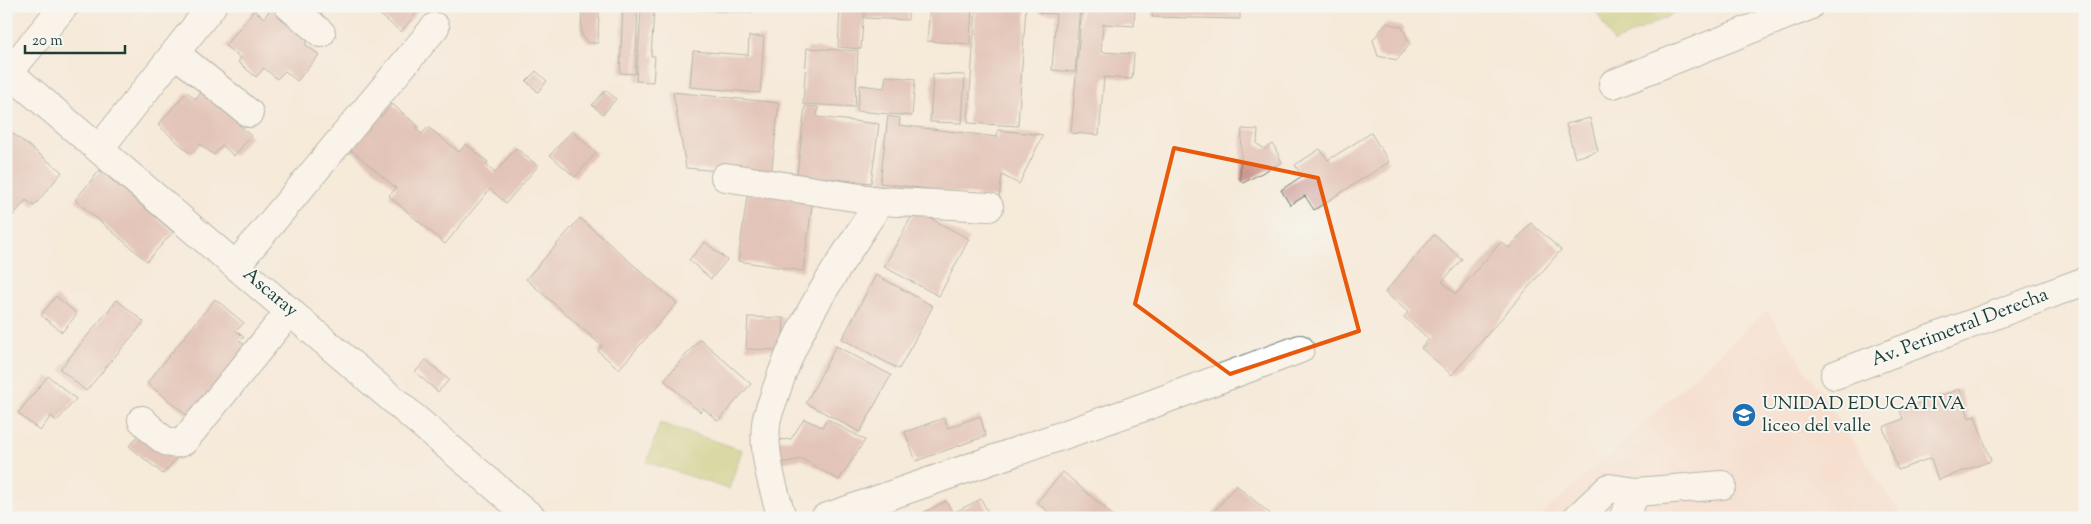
<svg xmlns="http://www.w3.org/2000/svg" width="2091" height="524" viewBox="0 0 2091 524" font-family="'Sorts Mill Goudy',serif">
  <rect width="100%" height="100%" fill="#f6f6f2"/>
  <filter id="ink" filterUnits="userSpaceOnUse"><feTurbulence type="fractalNoise" baseFrequency=".02" numOctaves="2"/><feDisplacementMap in="SourceGraphic" scale="10" xChannelSelector="R" yChannelSelector="G"/><feConvolveMatrix kernelMatrix="1 2 1 2 8 2 1 2 1" color-interpolation-filters="sRGB"/></filter>
  <filter id="wash" filterUnits="userSpaceOnUse"><feTurbulence type="fractalNoise" baseFrequency=".0096" numOctaves="4" result="noise"/><feDisplacementMap in="SourceGraphic" scale="20" xChannelSelector="R" yChannelSelector="G"/><feGaussianBlur stdDeviation="1.12" result="paint"/><feColorMatrix in="noise" values="0 0 0 0 0 0 0 0 0 0 0 0 0 0 0 0 0 1.4 0 .05"/><feComposite in="paint" operator="in"/></filter>
  <g filter="url(#wash)">
    <rect width="100%" height="100%" fill="#f5ead9"/>
    <path fill="#f6d2c3" d="M1767,311L1903,518H1538Z"/>
    <g fill="#b8c668" stroke="#6c824e">
      <path d="M1593,6H1690L1614,42Z"/>
      <path d="M660,423L742,450L729,489L647,462Z"/>
    </g>
    <g id="blocks">
      <g fill="#cc9891">
        <path d="M382,6H422L401,32L377,12Z"/>
        <path d="M582,6H599L598,43H588L581,34Z"/>
        <path d="M623,6H638L635,74L620,73Z"/>
        <path d="M698,6H753V12L697,10Z"/>
        <path d="M840,6H864L861,49L838,47Z"/>
        <path d="M865,6H908V20L865,18Z"/>
        <path d="M930,6H972L970,44L927,41Z"/>
        <path d="M976,6H1026L1018,126L968,123Z"/>
        <path d="M1040,6H1080L1075,72L1052,70L1056,14L1039,13Z"/>
        <path d="M1082,6H1135L1134,26L1103,24L1101,52L1134,54L1132,79L1104,77L1099,135L1071,133Z"/>
        <path d="M1153,6H1240V19L1152,17Z"/>
        <path d="M271,8L309,39L305,44L319,55L297,81L285,71L277,79L264,68L256,77L238,62L241,58L225,46L254,10L264,18Z"/>
        <path d="M641,10L654,11L651,56H655L653,82L636,81Z"/>
        <path d="M1386,23L1402,27L1410,44L1397,60L1378,56L1373,40Z"/>
        <path d="M749,36L764,37L760,93L690,87L693,51L748,55Z"/>
        <path d="M807,48L858,51L855,107L803,104Z"/>
        <path d="M536,71L547,81L538,92L526,81Z"/>
        <path d="M933,74L965,75L962,123L930,122Z"/>
        <path d="M886,76L915,79L912,116L857,111L860,85L884,88Z"/>
        <path d="M204,89L241,120L238,124L251,136L234,156L222,145L214,155L200,144L191,154L158,125L187,92L195,99Z"/>
        <path d="M606,90L616,99L603,114L592,105Z"/>
        <path d="M673,92L779,103L771,176L686,168Z"/>
        <path d="M392,104L418,126L416,129L422,134L428,127L459,152L466,144L488,162L486,165L495,173L516,148L538,166L506,203L490,189L445,244L389,196L396,188L343,143L371,108L381,117Z"/>
        <path d="M805,106L818,107L817,117L879,124L871,183L797,175Z"/>
        <path d="M888,116L900,118L899,125L997,137L998,130L1043,135L1019,184L1002,175L999,198L880,183Z"/>
        <path d="M1590,118L1598,151L1575,158L1566,124Z"/>
        <path d="M6,128L62,172L34,206L26,200L11,218L6,214Z"/>
        <path d="M1242,129L1258,130L1257,144L1265,149L1273,144L1282,162L1243,183L1240,180Z"/>
        <path d="M572,131L596,153L575,177L550,155Z"/>
        <path d="M1371,133L1389,162L1314,210L1305,196L1290,205L1281,190L1302,176L1295,165L1320,149L1328,160Z"/>
        <path d="M100,170L173,232L147,261L75,200Z"/>
        <path d="M748,190L813,199L803,271L738,261Z"/>
        <path d="M915,210L969,239L939,296L884,267Z"/>
        <path d="M580,218L677,303L619,369L598,351L602,346L526,279Z"/>
        <path d="M1531,223L1561,250L1452,375L1421,348L1429,339L1404,317L1408,312L1385,292L1434,235L1462,259L1442,282L1456,294L1501,242L1509,248Z"/>
        <path d="M705,242L727,260L711,279L689,260Z"/>
        <path d="M876,275L933,306L899,369L842,339Z"/>
        <path d="M56,296L77,314L62,332L41,315Z"/>
        <path d="M215,299L244,323L236,331L244,337L240,341L248,348L188,416L147,383Z"/>
        <path d="M117,300L144,322L86,391L60,369Z"/>
        <path d="M748,317L784,318L782,350L746,349Z"/>
        <path d="M700,339L751,384L718,421L703,408L700,412L664,380Z"/>
        <path d="M836,346L891,375L860,432L806,403Z"/>
        <path d="M426,360L449,380L438,392L415,372Z"/>
        <path d="M48,376L76,399L57,421L51,416L40,431L18,413Z"/>
        <path d="M1960,389L1969,418L1975,416L1991,461L1938,480L1931,458L1898,470L1883,427L1903,419L1900,410Z"/>
        <path d="M980,416L986,436L916,461L905,432L944,418L948,428Z"/>
        <path d="M804,419L822,427L827,419L865,440L839,480L802,459L770,465L769,441L791,439Z"/>
        <path d="M142,431L176,459L163,474L129,446Z"/>
        <path d="M1063,472L1116,518H1055L1037,502Z"/>
        <path d="M1236,485L1275,518H1209Z"/>
        <path d="M981,499L991,518H918L917,516L946,501L953,513Z"/>
      </g>
    </g>
  </g>
  <g filter="url(#ink)">
    <use href="#blocks" fill-opacity="0" stroke="#6a7a6e" stroke-width="1"/>
    <g fill="none" stroke-linecap="round" stroke-linejoin="round">
      <g stroke="#6a7a6e" stroke-width="30">
        <g id="minor">
          <path d="M289,6L321,33"/>
          <path d="M175,53L249,113"/>
          <path d="M6,70L532,518"/>
          <path d="M9,72L64,6"/>
          <path d="M1613,84L1809,6"/>
          <path d="M99,149L212,6"/>
          <path d="M725,177L880,201L989,207"/>
          <path d="M236,265L435,27"/>
          <path d="M1835,375L2085,281"/>
          <path d="M142,420C154,431 167,450 184,441L290,311"/>
          <path d="M782,518C773,487 763,456 766,424C767,413 773,402 776,391C798,321 841,263 880,201"/>
          <path d="M825,518L1144,407L1300,349"/>
          <path d="M1577,518L1609,488L1637,492L1722,485"/>
          <path d="M1623,518L1637,492"/>
        </g>
      </g>
      <use href="#minor" stroke="#fff" stroke-width="28"/>
    </g>
  </g>
  <path d="M0 0H2091V524H0ZM1174,148L1318,178L1359,331L1230,374L1135,304Z" fill="#f5ead9" fill-opacity=".55" fill-rule="evenodd"/>
  <path fill="none" stroke="#e8590c" stroke-width="4" stroke-linejoin="round" d="M1174,148L1318,178L1359,331L1230,374L1135,304Z"/>
  <defs>
    <g id="school-disc" transform="scale(1.25)"><circle r="9.5" fill="#1f6fb2" stroke="#f6f6f2"/><path d="M0-5L7-2L0 1L-7-2ZM-4 1L0 2.5L4 1V4Q0 6-4 4Z" fill="#fff"/></g>
  </defs>
  <g fill-rule="evenodd">
    <use href="#school-disc" x="1744" y="415"/>
  </g>
  <g text-anchor="middle" dominant-baseline="central" stroke-width="4" stroke-linejoin="round" paint-order="stroke">
    <g font-size="19" fill="#1f3d34" stroke="#f6f6f2">
      <text transform="translate(270 293) rotate(40)">Ascaray</text>
      <text transform="translate(1960 328) rotate(-21)">Av. Perimetral Derecha</text>
    </g>
    <g font-size="19" fill="#1f3d34" stroke="#f6f6f2" text-anchor="start">
      <text x="1762" y="404">UNIDAD EDUCATIVA<tspan x="1762" dy="22">liceo del valle</tspan></text>
    </g>
  </g>
  <rect width="2091" height="524" fill="none" stroke="#f6f6f2" stroke-width="25"/>
  <path d="M25 45v8h100v-8" fill="none" stroke="#1f3d34" stroke-width="2.5"/>
  <text x="32" y="45" font-size="15" fill="#1f3d34" stroke="#f6f6f2" stroke-width="4" paint-order="stroke">20 m</text>
</svg>
